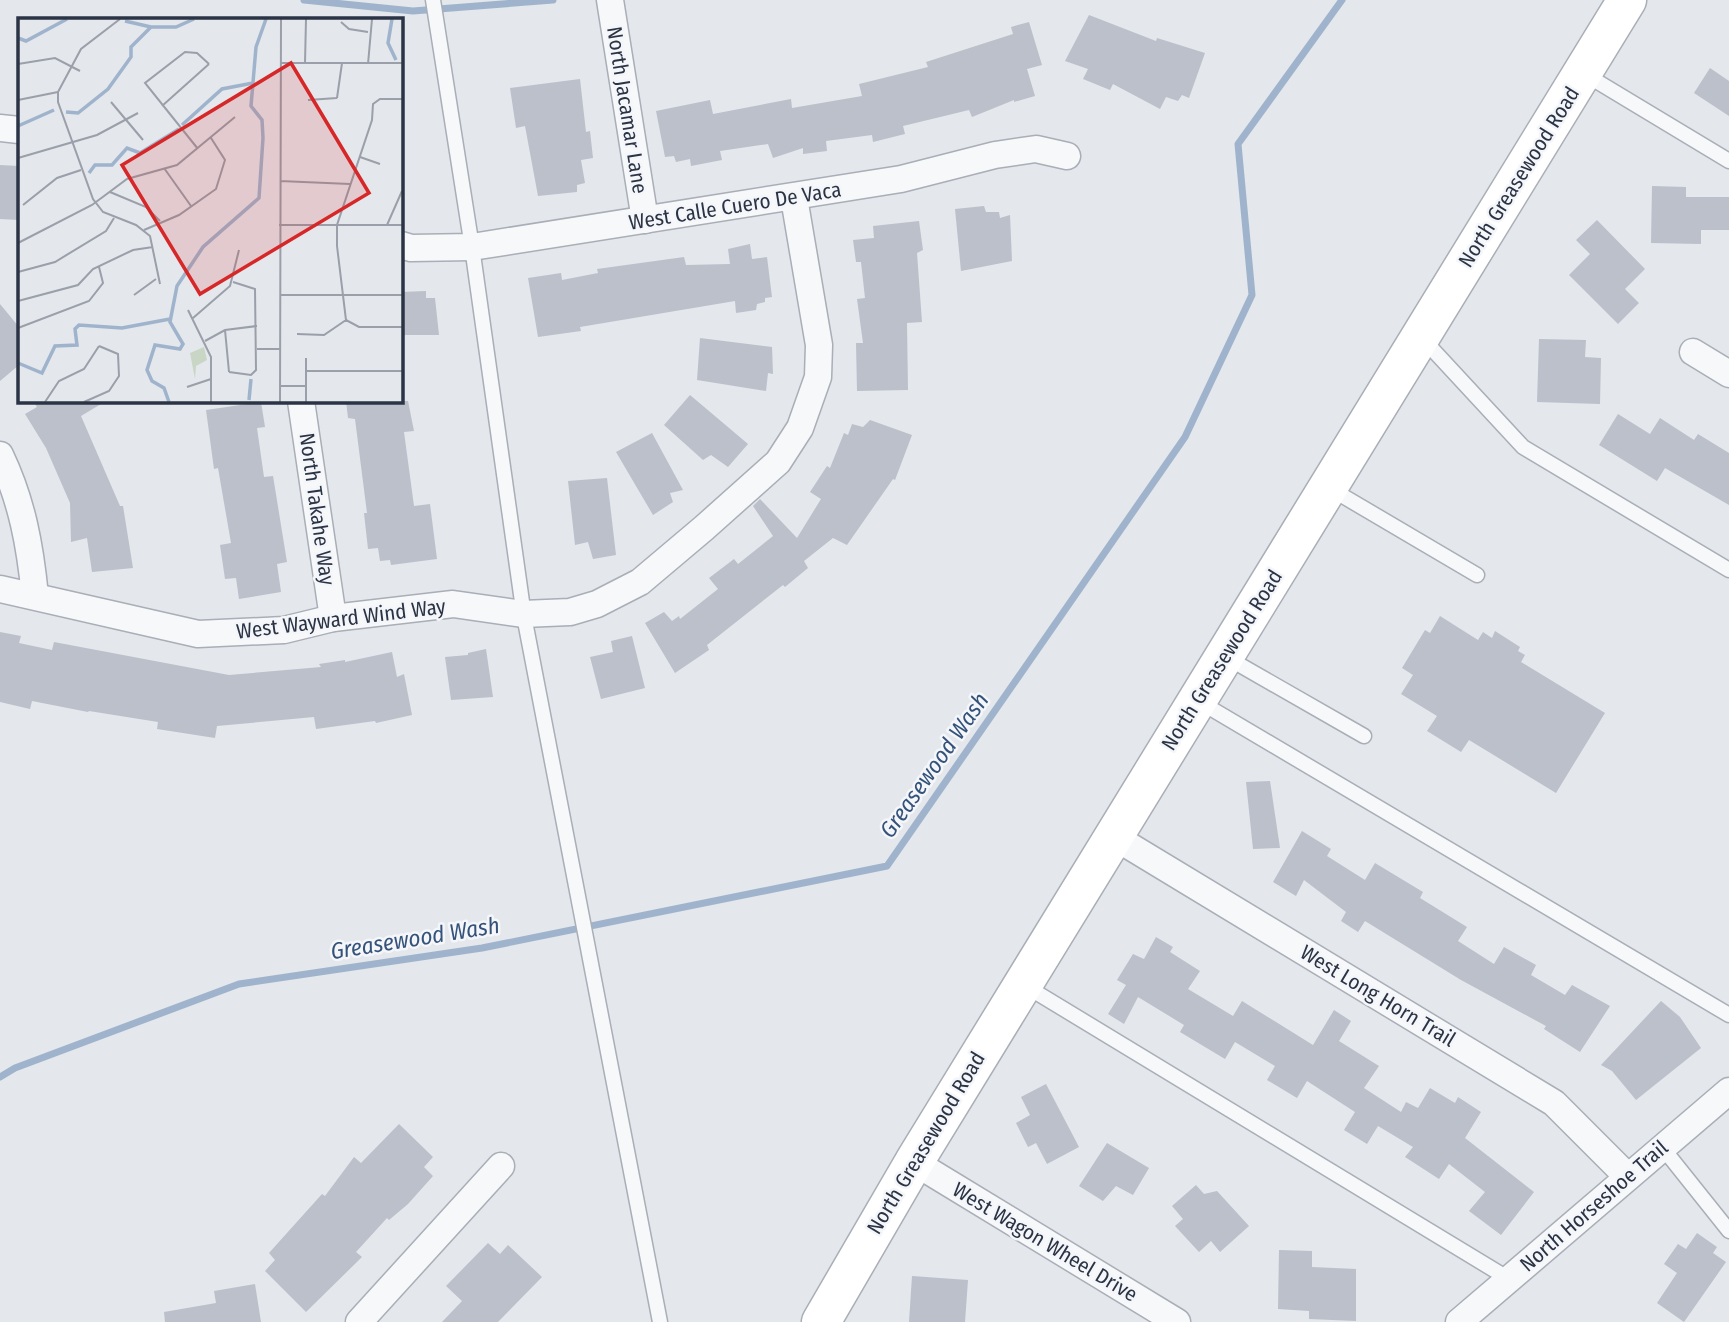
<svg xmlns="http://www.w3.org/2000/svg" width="1729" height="1322" viewBox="0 0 1729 1322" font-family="'Fira Sans Condensed',sans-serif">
  <rect width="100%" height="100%" fill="#e4e7ec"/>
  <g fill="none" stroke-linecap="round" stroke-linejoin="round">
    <g stroke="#9fb4cc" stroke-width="7">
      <path d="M304,0L413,11L553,0"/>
      <path d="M0,1077L15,1068L239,984L482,948L887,866L1185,437L1252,295L1238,144L1342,0"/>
    </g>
  </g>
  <g fill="#bbc0ca">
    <path d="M1089,15L1156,41L1157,38L1205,53L1189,98L1182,95L1178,101L1166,97L1160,109L1113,84L1110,90L1083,79L1088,69L1065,61Z"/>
    <path d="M1029,22L1042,65L1027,69L1035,96L1014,102V100L972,117L969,110L903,126L905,134L873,142L872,135L826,141L827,151L803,154V148L773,158L768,144L720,151L722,160L691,166L690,159L676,162L674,156L665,157L656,111L710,100L713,114L791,99L792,108L862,96L859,84L928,67L926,62L1013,34L1011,27Z"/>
    <path d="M1710,68L1729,81V116L1694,93Z"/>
    <path d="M580,79L586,132L590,131L593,158L581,160L585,183L577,185V192L538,196L525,126L516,128L510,88Z"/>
    <path d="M0,165L19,166V220L0,219Z"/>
    <path d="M1652,186L1686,187V197H1729V230H1701V244L1651,243Z"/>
    <path d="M984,206L986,212H999L1000,218L1010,215L1012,261L961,271L955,209Z"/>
    <path d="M1597,220L1645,269L1625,289L1639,303L1618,324L1569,275L1590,254L1576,240Z"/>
    <path d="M919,221L923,250L917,253L922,322L907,323L908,390L857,391L856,343H863L857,299L865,298L861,262H856L853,240L874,238L873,226Z"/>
    <path d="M750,244L752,259L767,257L772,297L765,298V302L757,304L756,310L736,313L735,301L580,327L581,331L538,337L528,278L561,273L562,280L598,273L597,269L684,257L686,265L730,264L728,249Z"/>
    <path d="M426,291V298H435L439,335H402L401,292Z"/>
    <path d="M0,304L19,327V365L0,381Z"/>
    <path d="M700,338L772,347L773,374L768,373L766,391L697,380Z"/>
    <path d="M1539,339L1586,340L1585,357L1601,358L1600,404L1537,402Z"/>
    <path d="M690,395L748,444L728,467L711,455L703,460L664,425Z"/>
    <path d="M33,401H106L81,416L120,506H123L133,568L92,572L87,538L71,542L70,503L46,448L25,414L37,407Z"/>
    <path d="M346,401H408L414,431L404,432L414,506L430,504L437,559L391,565L390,560L380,561L378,548L368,549L364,513H367L355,419L348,418Z"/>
    <path d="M261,402L265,427L257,428L264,477L273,476L287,562L277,564L281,592L239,599L236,578L225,579L220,545L231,543L218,468L214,469L206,410Z"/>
    <path d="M1618,414L1650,434L1660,418L1694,440L1698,434L1729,453V505L1665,468L1657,481L1599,445Z"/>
    <path d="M870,420L912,435L895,480L893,479L847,545L833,538L804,561L808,568L785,587L783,585L707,645L709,650L675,673L645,623L664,612L672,621L679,616L680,619L718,589L709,578L734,559L738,564L773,536L753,506L760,499L797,538L821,499L810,492L827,466L830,468L844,433L848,435L852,424L863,427Z"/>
    <path d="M652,433L683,490L670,493L673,502L653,515L616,452Z"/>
    <path d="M607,478L616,555L593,559L588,542L575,545L568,481Z"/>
    <path d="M1440,616L1478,640L1483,632L1492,638L1495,631L1520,647L1518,651L1525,655L1521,662L1605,713L1556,793L1469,740L1461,752L1427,731L1437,716L1401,694L1413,675L1402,668L1425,630L1430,633Z"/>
    <path d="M0,632L21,636L19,643L52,650L54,642L229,675L321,667L319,664L345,660V662L392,652L397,677L404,674L412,715L376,723L375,721L316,729L314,717L217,726L215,738L157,729L158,722L89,711L88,712L32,701L30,709L0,702Z"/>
    <path d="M632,636L645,688L601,699L590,657L613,652L611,641Z"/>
    <path d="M486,649L493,697L451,700L445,657L468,655V653Z"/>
    <path d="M1270,781L1280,848L1253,849L1246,782Z"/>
    <path d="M1302,831L1331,849L1327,856L1365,880L1375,863L1423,892L1420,898L1467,927L1458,941L1494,964L1504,947L1536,965L1531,975L1565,995L1572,985L1610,1006L1580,1052L1544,1029L1546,1026L1461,980L1365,921L1358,932L1341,921L1346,912L1304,880L1296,896L1273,882Z"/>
    <path d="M1156,937L1173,947L1170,952L1200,971L1188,989L1233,1016L1242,1001L1313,1045L1334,1010L1351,1021L1339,1041L1379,1066L1364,1088L1401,1112L1406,1102L1418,1108L1430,1088L1455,1103L1458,1097L1481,1112L1465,1138L1534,1192L1501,1235L1469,1211L1485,1192L1449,1164L1439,1179L1405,1157L1413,1147L1378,1126L1367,1144L1344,1130L1355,1112L1307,1081L1297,1098L1267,1080L1275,1066L1235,1042L1225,1059L1180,1032L1184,1025L1138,997L1124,1024L1108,1014L1126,985L1117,980L1133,954L1144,959Z"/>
    <path d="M1661,1001L1680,1017L1701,1048L1636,1100L1612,1071L1601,1065Z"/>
    <path d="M1046,1084L1079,1147L1047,1164L1036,1143L1028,1147L1016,1123L1030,1115L1021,1097Z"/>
    <path d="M399,1124L433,1157L424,1167L433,1176L408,1204L389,1220L387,1218L356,1252L362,1257L306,1312L265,1271L275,1260L269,1253L322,1194L325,1196L354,1157L361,1163Z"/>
    <path d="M1107,1143L1149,1168L1133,1195L1116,1186L1103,1201L1079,1186Z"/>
    <path d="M1196,1185L1204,1194L1217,1191L1249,1226L1220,1252L1211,1241L1199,1252L1175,1226L1183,1219L1172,1206Z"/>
    <path d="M1697,1233L1717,1247L1713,1253L1726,1262L1684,1322L1657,1303L1677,1273L1664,1264L1678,1244L1686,1249Z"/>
    <path d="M488,1243L500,1254L508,1245L542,1277L498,1322H442L462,1301L446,1286Z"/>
    <path d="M1279,1250L1312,1251V1267L1356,1269V1321L1309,1319V1311L1278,1309Z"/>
    <path d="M912,1276L968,1280L965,1322H909Z"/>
    <path d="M255,1284L261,1322H165L164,1312L216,1303L214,1291Z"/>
  </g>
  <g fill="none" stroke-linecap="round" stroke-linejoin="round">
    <g stroke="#a9aeb7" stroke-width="17">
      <g id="lane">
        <path d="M433,0L472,247L524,616L660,1322"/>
        <path d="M1583,73L1729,161"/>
        <path d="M1422,338L1523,447L1729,570"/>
        <path d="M1331,489L1477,575"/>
        <path d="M1226,657L1364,736"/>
        <path d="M1200,702L1729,1015"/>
        <path d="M1024,985L1509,1279"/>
        <path d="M1662,1147L1729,1231"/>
      </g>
    </g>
    <g stroke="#a9aeb7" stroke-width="29">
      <g id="street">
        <path d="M610,0L645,220"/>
        <path d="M0,128L19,130"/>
        <path d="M401,245L411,248L472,247L901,179L995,155L1036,149L1067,156"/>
        <path d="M1693,352L1729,374"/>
        <path d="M301,401L333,618"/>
        <path d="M0,455C22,501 30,545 35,596"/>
        <path d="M0,589L198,634L284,630L333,618L453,604L523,614L570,612L597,604L640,582L704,528L778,462L800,428L818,377L819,345L794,198"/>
        <path d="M1113,836L1554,1103L1627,1176"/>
        <path d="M914,1162L1177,1322"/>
        <path d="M359,1322L501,1166"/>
        <path d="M1459,1322L1729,1091"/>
      </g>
    </g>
    <g stroke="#a9aeb7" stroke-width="41">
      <path id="secondary" d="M821,1322L914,1162L1627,0"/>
    </g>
    <use href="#lane" stroke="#f7f8fa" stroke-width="14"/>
    <use href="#street" stroke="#f7f8fa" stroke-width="26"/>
    <use href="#secondary" stroke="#fff" stroke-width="38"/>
  </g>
  <g text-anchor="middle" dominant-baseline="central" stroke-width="5" stroke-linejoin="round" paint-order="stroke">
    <g font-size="21" fill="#2b3445" stroke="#f4f6f9">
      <text transform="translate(627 110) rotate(81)">North Jacamar Lane</text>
      <text transform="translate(1519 177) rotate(-58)">North Greasewood Road</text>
      <text transform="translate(735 206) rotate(-9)">West Calle Cuero De Vaca</text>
      <text transform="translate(317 509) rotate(82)">North Takahe Way</text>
      <text transform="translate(341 619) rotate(-7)">West Wayward Wind Way</text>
      <text transform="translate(1222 660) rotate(-58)">North Greasewood Road</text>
      <text transform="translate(1378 996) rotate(31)">West Long Horn Trail</text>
      <text transform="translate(926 1143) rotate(-59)">North Greasewood Road</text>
      <text transform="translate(1594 1206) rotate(-41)">North Horseshoe Trail</text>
      <text transform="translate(1045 1242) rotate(31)">West Wagon Wheel Drive</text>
    </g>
    <g font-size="23" font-style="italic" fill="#34527a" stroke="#f4f6f9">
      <text transform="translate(934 765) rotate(-55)">Greasewood Wash</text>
      <text transform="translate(415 938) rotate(-9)">Greasewood Wash</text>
    </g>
  </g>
  <g transform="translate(18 18)">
    <rect width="385" height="385" fill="#e4e7ec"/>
    <path d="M186,329L189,342L178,348L177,361L172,335Z" fill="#c9d6c5"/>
    <path fill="none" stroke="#9fb4cc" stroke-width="3.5" d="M374,1L370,25L378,42M107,3L133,9M0,20L8,23L49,1M48,94L60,95L90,71L113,39V29L133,9H158L176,1M164,107L204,71L235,65M0,108L36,92M71,155L77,147H94L109,130L122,135L161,111M0,345L24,355L37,328L59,327L57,311L61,307L104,310L152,301M231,382L233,361M151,384L146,370L134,363L129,352L137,327L162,331L165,326L152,304L159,268L185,229L241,180L245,120L244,102L233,88L238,29L248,1"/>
    <path fill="none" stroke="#9a9fa9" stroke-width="2" d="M102,1L63,31L40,74V84L75,181L85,194L118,207L132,218L142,266M323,4L331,11L350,14M263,45H385M287,45L288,1M0,46L37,40L62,53M350,46L354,1M319,80L324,45M385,81H362L355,86L354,102L319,207V228L328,302L341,309H385M0,82L40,74M290,82L319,80M93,84L125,122M144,88L191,46M180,131L127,65L167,34L179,35L191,46M342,139L362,146M0,140L79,117L120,95M146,150L173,188M262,163L332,166M92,174L128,189L142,203M5,187L39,160L63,152M261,207H385M369,207L384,173M126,212L161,197L198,171L207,142L193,120M0,225L74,187L109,161L159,147L217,99M0,254L37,244L88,213L96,200M116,277L138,261M262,277H385M0,283L60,267L75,251L115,232L135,229M170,292L193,339V384M175,300L212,268L221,232M0,310L71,283L85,265L81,249M207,312L211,354M279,316L306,317L328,302M187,323L207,312L239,308M239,331H262M288,353H385M211,354L233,357L238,352L237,271L215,264M262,368H288M169,369L193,361M27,384L41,363L66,351L81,328M66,384L91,373L101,358L100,336L81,328M262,384L263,1M288,384V340"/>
    <path fill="#d62828" fill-opacity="0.15" stroke="#d62828" stroke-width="3.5" d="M273,45L351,175L182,276L104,147Z"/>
    <rect width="385" height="385" fill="none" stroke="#2b3445" stroke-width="3.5"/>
  </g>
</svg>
